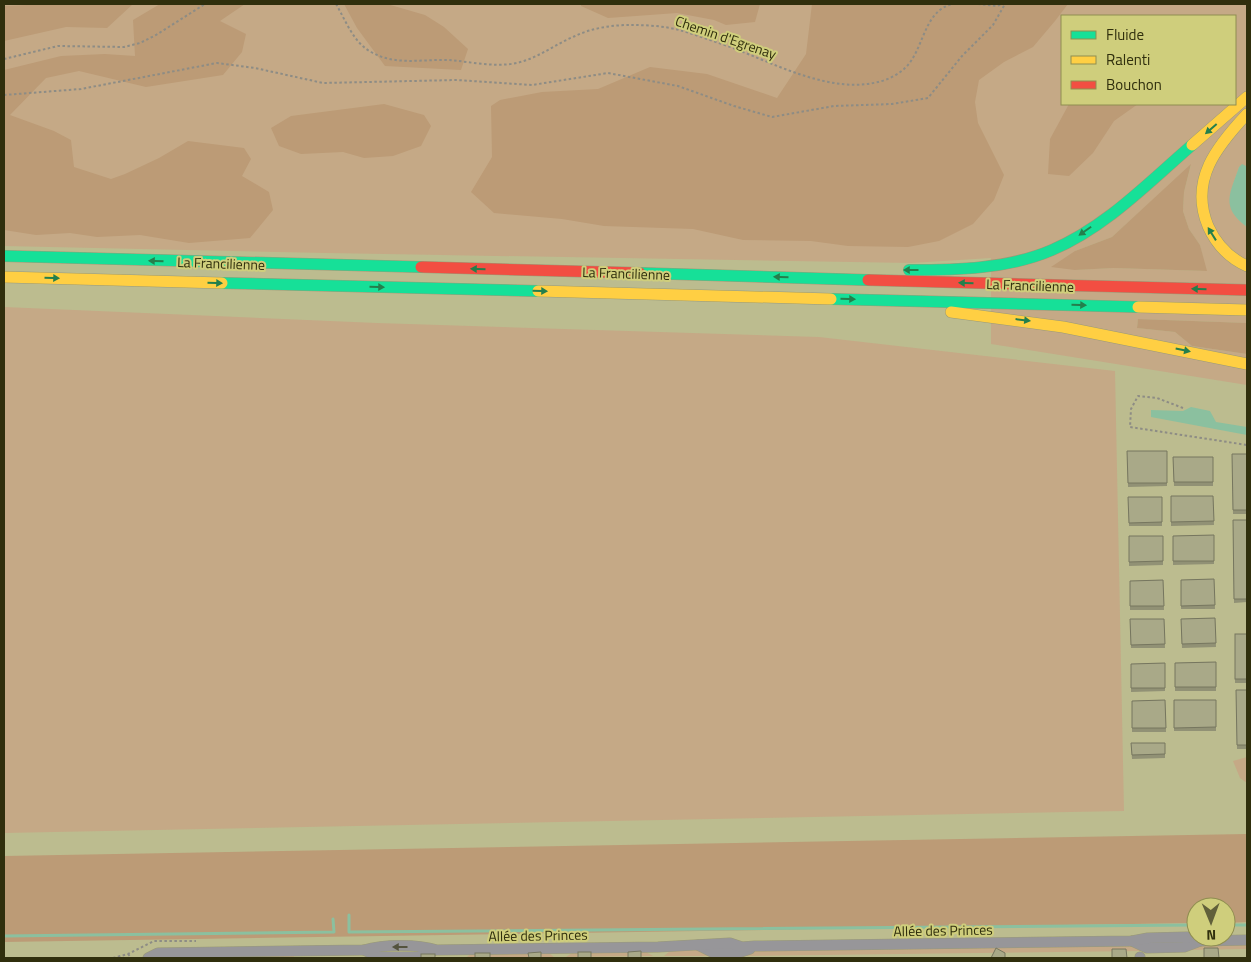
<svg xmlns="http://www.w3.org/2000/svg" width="1251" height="962" viewBox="0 0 1251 962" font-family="'Titillium Web',sans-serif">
  <rect width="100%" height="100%" fill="#bcbc8f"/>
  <g fill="#c5a986" fill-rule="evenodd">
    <path d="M4,4H1247V171L1246,166L1239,167C1231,192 1221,208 1247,227V323L1138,319L1137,328L1175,332L1192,346L1247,354V385L991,344V258L911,263L326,253L4,246ZM1062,16H1235V104H1062ZM1191,165L1184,192L1183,211L1189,229L1200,245L1206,271L1114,268L1075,270V251L1112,237Z"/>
    <path d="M4,307L377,323L819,337L1115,371L1124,811L4,833Z"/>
    <path d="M1247,757V783L1240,778L1233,761Z"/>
    <path d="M1197,945H1247V949L1187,950Z"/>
    <path d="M1132,946L1143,951L740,956L756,951Z"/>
    <path d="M697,950L714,956H664L670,951Z"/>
    <path d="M646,952L653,956L566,957L572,953Z"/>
    <path d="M549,953L555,958H466L470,954Z"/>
    <path d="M294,956V958H160L161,957Z"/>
  </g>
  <g fill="#bc9b76">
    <path d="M50,4H133L107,28L66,27L4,41V6Z"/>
    <path d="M160,4H245L220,21L246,34L242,52L223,75L146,87L79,71L46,78L10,115L54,131L71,140L74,167L111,179L125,174L159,158L188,141L244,148L251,159L242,176L269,192L273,210L250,238L189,243L140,235L97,237L70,233L36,235L4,230V70L61,56L105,54L135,56L133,20Z"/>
    <path d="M344,4H387L425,15L444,27L468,49L461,70L385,66L357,28Z"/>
    <path d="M581,4H760L755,22L726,25L714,20L677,13L608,18L581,6Z"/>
    <path d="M812,4H1068L1055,21L1033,47L1004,62L979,80L975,102L978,123L1004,175L994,200L973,224L939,241L908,247L848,246L811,241L743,240L693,229L604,226L562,219L494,213L471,192L492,157L491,106L500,100L542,92L598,89L650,67L707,74L777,98L806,54Z"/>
    <path d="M384,104L424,115L431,126L421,146L393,156L364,158L343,152L301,154L279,146L271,128L291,116Z"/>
    <path d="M1069,104H1138L1114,121L1093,153L1069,176L1048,174L1050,139Z"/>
    <path d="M1191,164L1184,192L1183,211L1189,229L1200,245L1207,271L1114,268L1075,270L1051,267L1075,251L1112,237Z"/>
    <path d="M1138,319L1247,323V354L1192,346L1175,332L1137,328Z"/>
    <path d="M1247,834V922L1226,923V907H1196V923L4,942V856Z"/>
  </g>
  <g fill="#8bc09f">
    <path d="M1242,164L1246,166L1247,171V227C1220,207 1230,194 1239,167Z"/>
    <path d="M1191,407L1210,411L1216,422L1247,427V435L1151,417V410L1183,411Z"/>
  </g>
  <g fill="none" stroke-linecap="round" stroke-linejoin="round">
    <g stroke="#8bc09f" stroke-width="3">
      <path d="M349,915V932L1196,925"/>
      <path d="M1226,925H1247"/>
      <path d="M4,936L334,932L333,919"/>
    </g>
    <g stroke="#9a9a76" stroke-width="11">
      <g id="street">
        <path d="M1132,941L1147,948L1184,947L1200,941"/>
        <path d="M698,945L714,953H738L750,949"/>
        <path d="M364,950L379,957H418L433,951"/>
        <path d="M1140,957V958"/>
        <path d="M148,958L158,953L364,950C384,944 417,944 437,950L658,947L730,943L742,947L755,946L1132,941L1148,938L1187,937L1200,941L1247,940"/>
      </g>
    </g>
    <g stroke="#9a9a76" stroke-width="12">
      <g id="fast">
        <path d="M4,256L421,267"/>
        <path d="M909,270C956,270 1008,269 1052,250C1106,227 1148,183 1192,145"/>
        <path d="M640,273L868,280"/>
        <path d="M222,283L538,291"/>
        <path d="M831,299L1138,307"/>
      </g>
    </g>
    <g stroke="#9a9a76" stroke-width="12">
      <g id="slow">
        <path d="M1247,114C1217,146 1189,180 1208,226C1216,244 1229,258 1247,266"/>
        <path d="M1192,145L1247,97"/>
        <path d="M4,277L222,283"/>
        <path d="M538,291L831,299"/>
        <path d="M1138,307L1247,310"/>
        <path d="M951,312L1063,327L1247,364"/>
      </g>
    </g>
    <g stroke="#9a9a76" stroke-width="12">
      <g id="jam">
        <path d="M421,267L640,273"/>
        <path d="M868,280L1247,290"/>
      </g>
    </g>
    <g stroke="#8d8c85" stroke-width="2" stroke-dasharray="2.5 2.5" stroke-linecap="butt">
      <path d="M336,4C346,21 353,42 371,52C396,66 422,59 449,60C473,62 500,69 524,61C542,55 558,43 575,36C592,28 612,25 630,25C647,25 666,26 683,31C699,36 716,42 733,48C775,64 831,94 878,82C887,80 898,75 905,68C924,51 923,10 953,4"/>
      <path d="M978,4L997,6L1002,4"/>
      <path d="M4,59L58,46L124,47L140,43L156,35L205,4"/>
      <path d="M4,95L81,89L217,63L255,68L323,83L457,80L532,85L608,73L678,86L734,106L772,117L834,106L892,104L928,98L962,56L993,25L1005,4"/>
      <path d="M1183,408L1157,398L1138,396L1131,409L1130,427L1247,445"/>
      <path d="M128,954L131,958"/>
      <path d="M113,958L128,954L154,941H196"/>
    </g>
    <use href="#street" stroke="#979699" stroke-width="10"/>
    <use href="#fast" stroke="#16e098" stroke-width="11"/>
    <use href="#slow" stroke="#ffcf43" stroke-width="11"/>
    <use href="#jam" stroke="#f24e42" stroke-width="11"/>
  </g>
  <g fill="#919175">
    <path d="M1127,451H1167V486L1128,487Z"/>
    <path d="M1232,454H1247V514H1233Z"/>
    <path d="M1173,457H1213V486H1174Z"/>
    <path d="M1171,496H1213L1214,525L1171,526Z"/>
    <path d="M1128,497H1162V526H1129Z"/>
    <path d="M1233,520H1247V602L1234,603Z"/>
    <path d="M1214,535V564L1173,565V536Z"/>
    <path d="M1129,536H1163V565L1129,566Z"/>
    <path d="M1214,579L1215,609H1181V580Z"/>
    <path d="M1163,580L1164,610H1130V581Z"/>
    <path d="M1215,618L1216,647L1182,648L1181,619Z"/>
    <path d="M1130,619H1164L1165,648H1131Z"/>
    <rect x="1235" y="634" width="12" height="49"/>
    <path d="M1216,662V691H1175V663Z"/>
    <path d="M1165,663V691L1131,692V664Z"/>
    <path d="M1236,690H1247V749H1237Z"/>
    <path d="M1165,700L1166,732H1132V701Z"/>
    <rect x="1174" y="700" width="42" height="31"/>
    <path d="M1131,743H1165V758L1132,759Z"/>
  </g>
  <g fill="#a9a988" stroke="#76765f">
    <path d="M1127,451H1167V483H1128Z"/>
    <path d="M1232,454H1247V510H1233Z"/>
    <path d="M1173,457H1213V482H1174Z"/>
    <path d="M1171,496H1213L1214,521L1171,522Z"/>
    <path d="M1128,497H1162V522L1129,523Z"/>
    <path d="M1233,520H1247V599H1234Z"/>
    <path d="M1214,535V561H1173V536Z"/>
    <path d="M1129,536H1163V561L1129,562Z"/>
    <path d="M1214,579L1215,605L1181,606V580Z"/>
    <path d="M1163,580L1164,606H1130V581Z"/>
    <path d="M1215,618L1216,643L1182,644L1181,619Z"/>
    <path d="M1130,619H1164L1165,644L1131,645Z"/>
    <rect x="1235" y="634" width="12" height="45"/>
    <path d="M1216,662V687H1175V663Z"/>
    <path d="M1165,663V688H1131V664Z"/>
    <path d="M1236,690H1247V745H1237Z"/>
    <path d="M1165,700L1166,728H1132V701Z"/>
    <path d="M1174,700H1216V727L1174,728Z"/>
    <path d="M1131,743H1165V754L1132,755Z"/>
    <path d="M996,948L1005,953V958H991Z"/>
    <path d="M1204,948H1218L1219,958H1204Z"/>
    <path d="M1112,949H1126L1127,958H1112Z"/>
    <path d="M641,951V958H628V952Z"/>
    <path d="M541,952V958H529L528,953Z"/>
    <rect x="578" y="952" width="13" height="6"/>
    <rect x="475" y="953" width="15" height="5"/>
    <rect x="421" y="954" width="14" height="4"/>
  </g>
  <defs><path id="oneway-solid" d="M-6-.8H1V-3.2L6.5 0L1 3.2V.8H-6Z" transform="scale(1.25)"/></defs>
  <g fill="#247f4c">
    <use href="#oneway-solid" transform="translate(1211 129) rotate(139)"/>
    <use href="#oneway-solid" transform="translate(1085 231) rotate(145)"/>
    <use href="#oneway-solid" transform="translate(1212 234) rotate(-122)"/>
    <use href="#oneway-solid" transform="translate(156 261) rotate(-178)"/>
    <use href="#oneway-solid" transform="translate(478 269) rotate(-178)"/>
    <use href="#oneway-solid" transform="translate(911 270) rotate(180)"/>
    <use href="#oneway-solid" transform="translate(781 277) rotate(-178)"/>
    <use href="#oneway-solid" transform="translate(52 278) rotate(2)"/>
    <use href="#oneway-solid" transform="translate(215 283) rotate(2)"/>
    <use href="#oneway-solid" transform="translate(966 283) rotate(-178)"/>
    <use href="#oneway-solid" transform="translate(377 287) rotate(1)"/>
    <use href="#oneway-solid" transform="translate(1199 289) rotate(-178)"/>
    <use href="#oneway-solid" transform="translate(540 291) rotate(1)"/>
    <use href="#oneway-solid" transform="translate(848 299) rotate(1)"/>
    <use href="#oneway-solid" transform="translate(1079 305) rotate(2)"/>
    <use href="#oneway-solid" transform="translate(1023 320) rotate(7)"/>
    <use href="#oneway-solid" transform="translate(1183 350) rotate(12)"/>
  </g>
  <use fill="#54533e" href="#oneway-solid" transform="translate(400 947) rotate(180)"/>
  <g text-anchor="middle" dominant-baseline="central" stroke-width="4" stroke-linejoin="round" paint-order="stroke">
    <g font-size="14" fill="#302f0d" stroke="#cfce7c">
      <text transform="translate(726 37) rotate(19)">Chemin d'Egrenay</text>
      <text transform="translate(221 263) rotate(2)">La Francilienne</text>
      <text transform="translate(626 273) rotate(2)">La Francilienne</text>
      <text transform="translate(1030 285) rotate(2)">La Francilienne</text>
      <text transform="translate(943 930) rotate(-1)">Allée des Princes</text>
      <text transform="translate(538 935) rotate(-1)">Allée des Princes</text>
    </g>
  </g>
  <rect width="1251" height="962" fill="none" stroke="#302f0d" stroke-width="10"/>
  <rect x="1061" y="15" width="175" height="90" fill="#cfce7c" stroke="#8f8e50"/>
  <rect x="1071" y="31" width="25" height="8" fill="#16e098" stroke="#8f8e50"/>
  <text x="1106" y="40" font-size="15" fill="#302f0d">Fluide</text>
  <rect x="1071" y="56" width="25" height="8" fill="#ffcf43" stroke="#8f8e50"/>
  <text x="1106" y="65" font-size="15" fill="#302f0d">Ralenti</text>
  <rect x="1071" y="81" width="25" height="8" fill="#f24e42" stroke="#8f8e50"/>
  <text x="1106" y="90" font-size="15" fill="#302f0d">Bouchon</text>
  <g transform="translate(1211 922) rotate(179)"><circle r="24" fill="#cfce7c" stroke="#8f8e50"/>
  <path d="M0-4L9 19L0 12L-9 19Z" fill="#61603a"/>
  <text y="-8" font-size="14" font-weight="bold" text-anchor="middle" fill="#302f0d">N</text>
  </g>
</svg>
